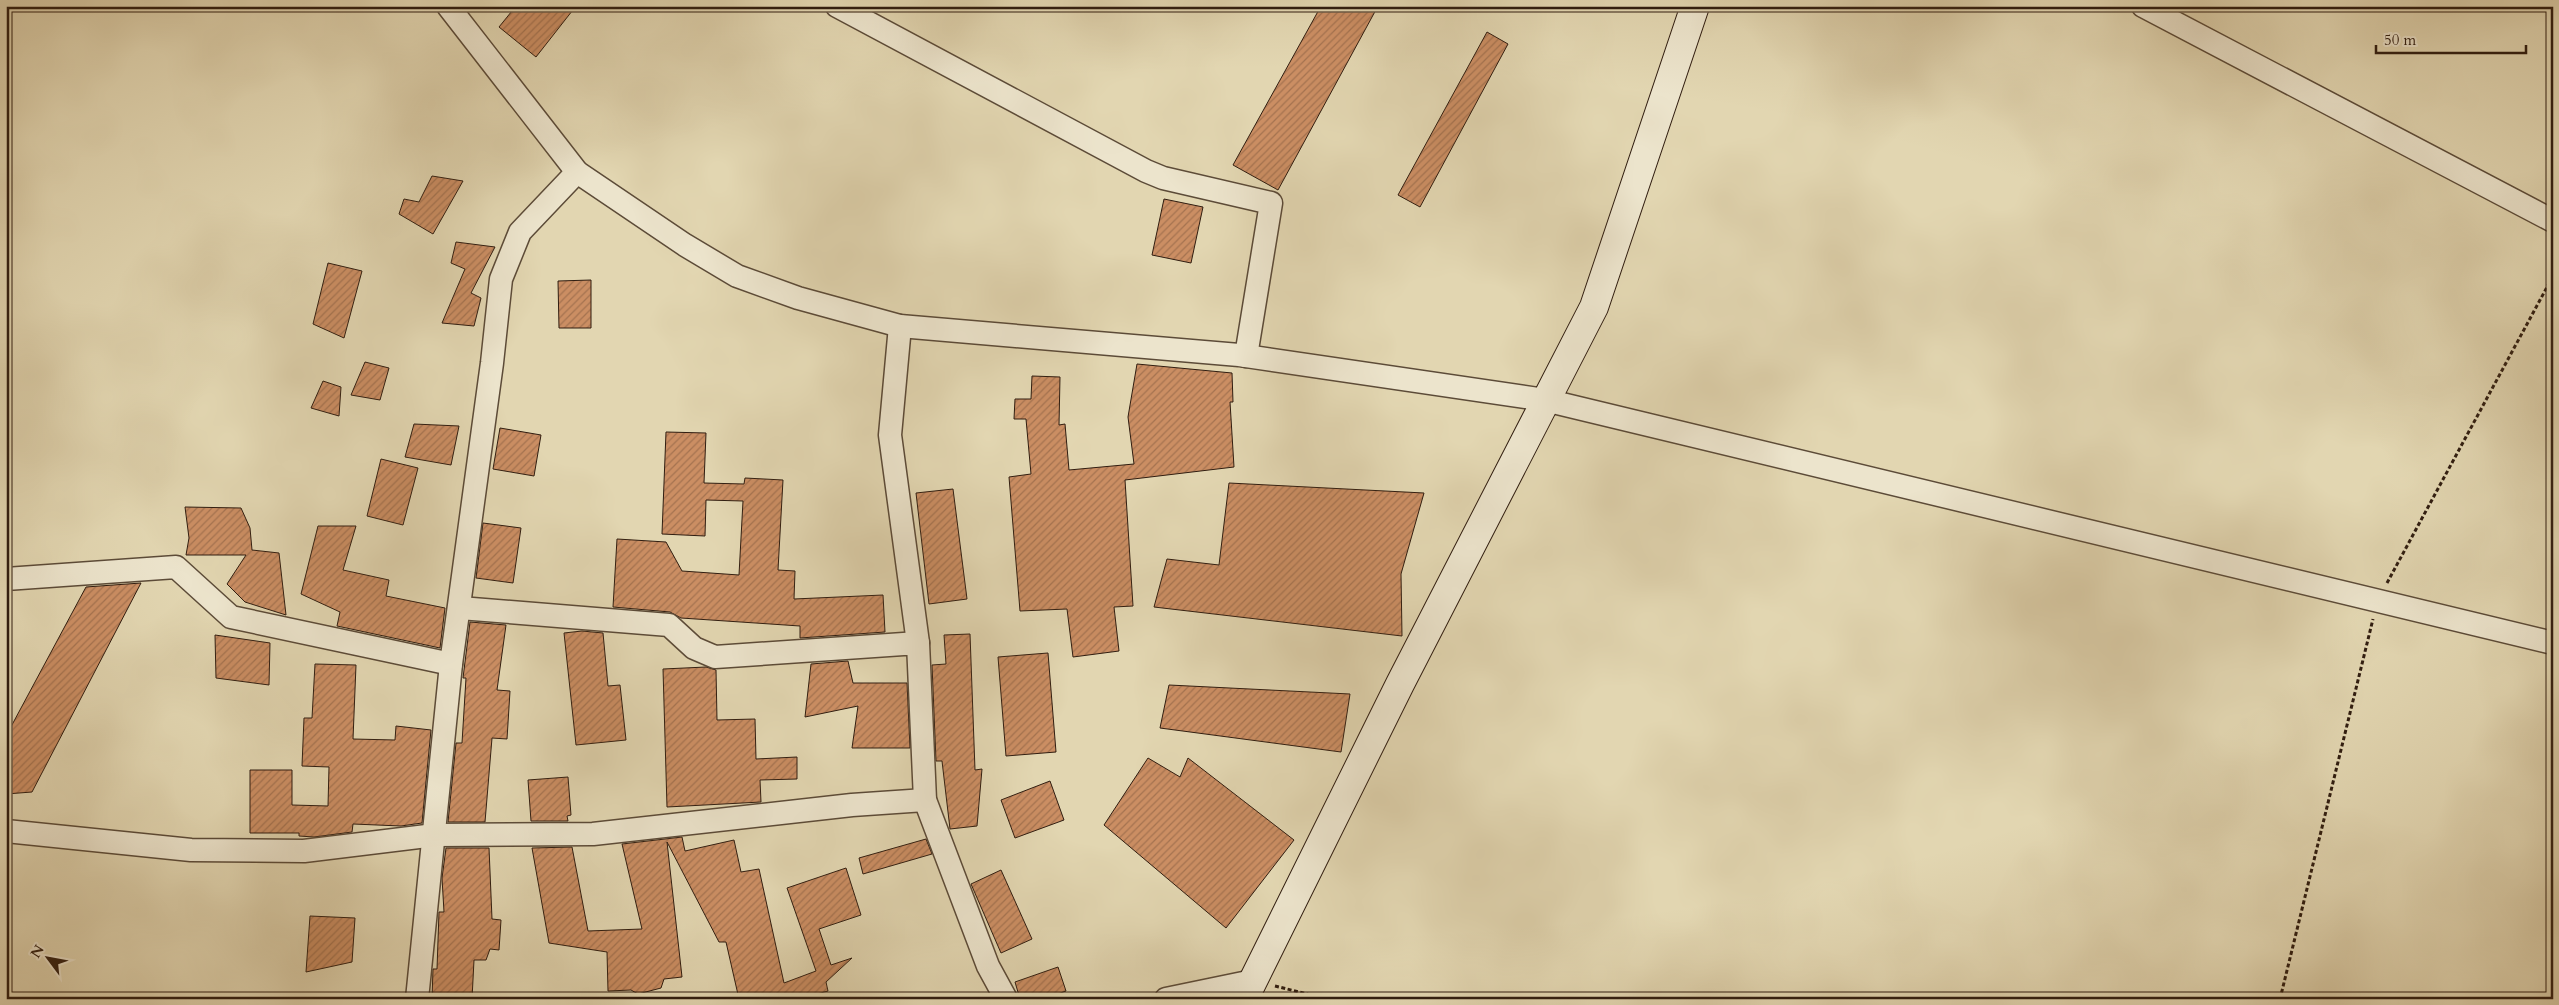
<svg xmlns="http://www.w3.org/2000/svg" width="2559" height="1005" viewBox="0 0 2559 1005" font-family="Cardo,serif">
  <defs>
    <pattern id="building-hatch" width="6" height="6" patternUnits="userSpaceOnUse" patternTransform="scale(1.25)"><rect width="6" height="6" fill="#cb8e63"/><path d="M-1 1l2-2M0 6l6-6M5 7l2-2" fill="none" stroke="#a57350"/></pattern>
  </defs>
  <rect width="100%" height="100%" fill="#e2d6b1"/>
  <filter id="stains"><feTurbulence type="fractalNoise" baseFrequency=".004" numOctaves="4"/><feColorMatrix values="0 0 0 0 .2 0 0 0 0 .09 0 0 0 0 .02 0 0 0 .5 -.17"/></filter>
  <radialGradient id="worn" r=".72"><stop offset=".6" stop-color="#630" stop-opacity="0"/><stop offset="1" stop-color="#630" stop-opacity=".3"/></radialGradient>
  <g fill="url(#building-hatch)" stroke="#301d10">
    <path d="M516,6H576L536,57L499,27Z"/>
    <path d="M1321,6H1378L1278,190L1233,165Z"/>
    <path d="M1487,32L1508,44L1420,207L1398,195Z"/>
    <path d="M432,176L463,181L433,234L399,214L404,199L419,202Z"/>
    <path d="M1164,199L1203,207L1191,263L1152,255Z"/>
    <path d="M456,242L495,247L471,293L481,298L474,326L442,323L465,269L451,263Z"/>
    <path d="M328,263L362,271L344,338L313,324Z"/>
    <path d="M591,280V328H559L558,281Z"/>
    <path d="M365,362L389,368L380,400L351,395Z"/>
    <path d="M1137,364L1232,373L1233,402H1230L1234,467L1125,480L1133,606L1114,607L1119,651L1073,657L1067,609L1020,611L1009,477L1031,474L1026,419H1014L1015,399H1031L1032,376L1060,377L1059,425L1065,424L1069,470L1134,464L1128,417Z"/>
    <path d="M323,381L341,387L339,416L311,408Z"/>
    <path d="M414,424L459,426L451,465L405,457Z"/>
    <path d="M500,428L541,435L534,476L493,469Z"/>
    <path d="M666,432L706,433L704,483L744,484L745,478L783,480L778,570L795,571L794,599L883,595L885,632L800,638V626L681,618L670,612L613,607L617,539L666,542L682,571L739,575L743,501L706,500L705,536L662,534Z"/>
    <path d="M381,459L418,468L403,525L367,516Z"/>
    <path d="M1229,483L1424,493L1401,574L1402,636L1154,607L1167,559L1219,565Z"/>
    <path d="M953,489L967,599L929,604L916,493Z"/>
    <path d="M185,507L241,508L250,528L252,550L279,553L286,615L245,602L227,584L246,555H186L189,538Z"/>
    <path d="M483,523L521,528L513,583L476,578Z"/>
    <path d="M318,526H356L343,570L389,580L386,596L445,608L440,648L337,626L340,612L301,594Z"/>
    <path d="M141,583L32,792L6,794V736L86,587Z"/>
    <path d="M470,622L506,625L497,690L510,691L507,739L492,738L485,822H448L456,743H462L466,678H463Z"/>
    <path d="M582,631L603,633L608,686L620,685L626,740L576,745L564,633Z"/>
    <path d="M970,634L975,770L982,769L977,826L950,829L942,761H936L932,665L946,664L944,635Z"/>
    <path d="M215,635L270,643L269,685L216,678Z"/>
    <path d="M1048,653L1056,752L1006,756L998,657Z"/>
    <path d="M848,661L853,683H907L910,748H852L858,706L805,717L811,664Z"/>
    <path d="M315,664L356,665L353,739L395,740L396,726L431,730L422,823L401,826L353,824L352,832L314,837L299,836V833H250V770H292V805L328,806L329,767L302,766L304,718H312Z"/>
    <path d="M706,667L716,670L717,720L755,719L756,759L797,757V779L760,780L761,802L667,807L663,669Z"/>
    <path d="M1169,685L1350,694L1341,752L1160,728Z"/>
    <path d="M1148,758L1180,777L1188,758L1294,840L1226,928L1104,825Z"/>
    <path d="M568,777L571,815L567,816L568,821H531L528,780Z"/>
    <path d="M1050,781L1064,820L1015,838L1001,800Z"/>
    <path d="M682,837L685,851L734,840L741,872L759,869L784,983L816,971L787,888L846,868L861,915L819,929L831,965L852,958L826,982L828,991L799,999H739L726,942H719L667,842L682,977L664,979L661,988L638,994L631,990L608,991L607,952L549,943L532,848L572,847L588,931L642,929L622,844Z"/>
    <path d="M926,839L932,854L863,874L859,858Z"/>
    <path d="M446,848H489L492,919L501,920L499,950L490,949L486,960H474L472,999H432L433,969H437L439,912H444L442,878Z"/>
    <path d="M1001,870L1032,939L1001,953L971,884Z"/>
    <path d="M310,916L355,918L352,962L306,972Z"/>
    <path d="M1058,967L1066,991L1044,999H1020L1015,982Z"/>
  </g>
  <g fill="none" stroke-linecap="round" stroke-linejoin="round">
    <g stroke="#5c4b38" stroke-width="25">
      <g id="street">
        <path d="M448,6L577,172L685,245L737,276L798,298L900,326L1239,355L1545,400L2553,643"/>
        <path d="M837,6L1146,171L1163,178L1271,203L1246,356"/>
        <path d="M2143,6L2553,221"/>
        <path d="M900,326L890,435L918,643"/>
        <path d="M6,579L176,567L231,617L451,664"/>
        <path d="M460,608L669,625L694,648L715,657L918,643L925,800L988,966L1006,999"/>
        <path d="M6,831L191,850L304,851L435,835L593,834L852,805L925,800"/>
        <path d="M417,999L451,664L492,363L501,279L520,232L577,172"/>
        <path d="M1166,999L1253,981"/>
      </g>
    </g>
    <g stroke="#301d10" stroke-width="30">
      <path id="secondary" d="M1244,999L1400,684L1594,307L1695,6"/>
    </g>
    <g stroke="#301d10" stroke-width="3" stroke-dasharray="4 2.5" stroke-linecap="butt">
      <path d="M2387,583L2553,276"/>
      <path d="M1275,986L1327,999"/>
      <path d="M2280,999L2373,619"/>
    </g>
    <use href="#street" stroke="#ece4cc" stroke-width="22"/>
    <use href="#secondary" stroke="#ece4cc" stroke-width="28"/>
  </g>
  <rect width="2559" height="1005" fill="none" stroke="#e2d6b1" stroke-width="25"/>
  <rect x="8" y="8" width="2544" height="990" fill="none" stroke="#301d10" stroke-width="2.5"/>
  <rect x="12" y="12" width="2534" height="980" fill="none" stroke="#301d10"/>
  <g transform="translate(48 958) rotate(302)" stroke="#ece4cc" stroke-width="4" paint-order="stroke">
  <path d="M0-4L9 19L0 12L-9 19Z" fill="#301d10"/>
  <text y="-8" font-size="14" font-weight="bold" text-anchor="middle" fill="#301d10">N</text>
  </g>
  <path d="M2376 45v8h150v-8" fill="none" stroke="#301d10" stroke-width="2.5"/>
  <text x="2384" y="45" font-size="15" fill="#301d10" stroke="#ece4cc" stroke-width="4" paint-order="stroke">50 m</text>
  <rect width="100%" height="100%" filter="url(#stains)"/>
  <rect width="100%" height="100%" fill="url(#worn)"/>
</svg>
